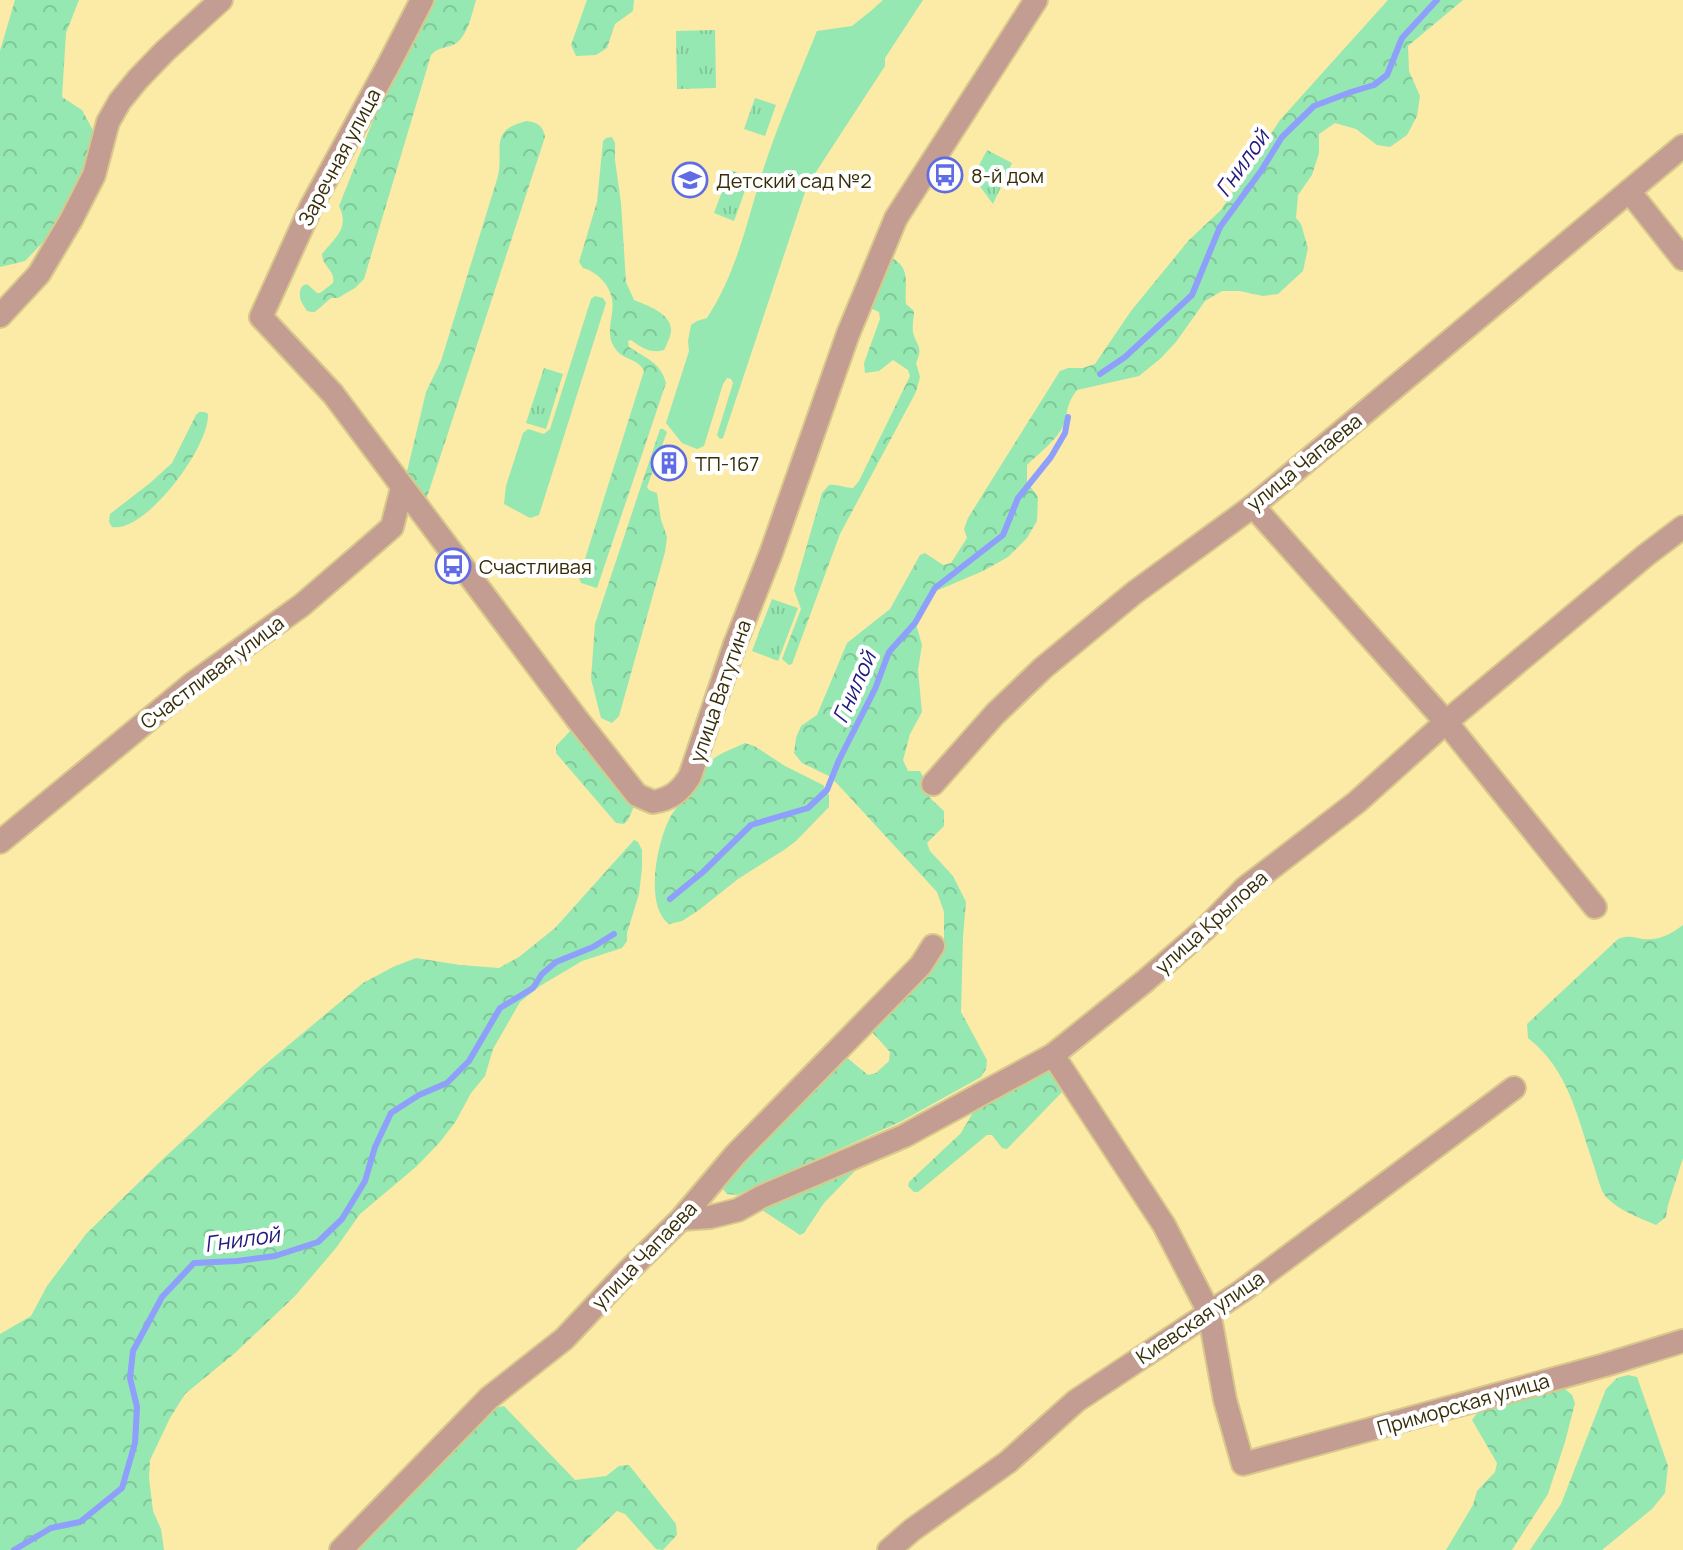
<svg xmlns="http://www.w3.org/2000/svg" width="1683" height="1550" viewBox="0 0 1683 1550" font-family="Manrope,sans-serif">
  <defs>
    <pattern id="forest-crowns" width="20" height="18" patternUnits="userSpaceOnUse" patternTransform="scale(2)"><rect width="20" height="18" fill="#95e8b2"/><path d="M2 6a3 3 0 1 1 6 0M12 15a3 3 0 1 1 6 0" fill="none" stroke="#81c798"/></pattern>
    <pattern id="park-tufts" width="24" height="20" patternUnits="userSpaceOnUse" patternTransform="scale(2)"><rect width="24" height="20" fill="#95e8b2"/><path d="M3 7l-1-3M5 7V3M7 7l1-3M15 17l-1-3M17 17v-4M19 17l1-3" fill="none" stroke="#81c798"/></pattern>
  </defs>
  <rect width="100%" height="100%" fill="#fceaa7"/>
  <g fill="#95e8b2">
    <path d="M883,0H923L885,58V66L812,178L805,192L723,438L720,439L717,435L733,383L731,379L727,378L723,384L704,446L697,449L682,443L666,423L689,351L688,341L691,325L697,321L707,318C740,267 748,214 767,158C782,115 800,73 817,31L852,26L872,10Z"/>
    <path d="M595,296L603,298L606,303L539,515L530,518L504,504L506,486L523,433L528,429L544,434L550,429L591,299Z"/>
  </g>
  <g fill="url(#forest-crowns)">
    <path d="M15,0H79L66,33L62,97L82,110L95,134L83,183L53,232L25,261L0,267V51Z"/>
    <path d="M432,0H476C472,13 468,36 455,44C446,49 439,46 431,55L364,279L355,288L338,298H331L315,312L307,311C301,302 297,296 302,286L307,284L317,293H320L333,283C336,271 322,266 322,254C335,237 350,229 339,206L376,113Z"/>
    <path d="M587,0H634L633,11L615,24L607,48L596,55L576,56L571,45Z"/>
    <path d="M1388,0H1463L1408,46L1409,71L1420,96L1417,116L1407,135L1390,147L1377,145L1356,129L1335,123L1319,134V153L1312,175L1298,195L1296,218L1301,224L1308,248L1303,271L1278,294L1263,296L1240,291H1222L1205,301L1176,342L1160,359L1139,376L1077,390C1065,406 1069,411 1063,426C1057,440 1038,454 1027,465V482L1038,497L1037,521L1027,538L1008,557L983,571L936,591L921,607L916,624L922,645L918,670L922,712L910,734L903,760L908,771H920L926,782L930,798L944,811V826L927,843L930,851L953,876L966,902L963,937L961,1012L987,1060L986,1069L981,1077L900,1122L737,1195L727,1194L721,1187L723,1175L845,1056L868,1075L876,1073L889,1061L890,1052L872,1032L874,1025L944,949V912L937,892L831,777L802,763L794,753L796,738L801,726L817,715L847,643L890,609L920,555L925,553L943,565L951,563L967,538L964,529L968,518L1060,371L1068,368H1083L1095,364L1131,311L1189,240L1221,210L1280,120Z"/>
    <path d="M527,121C539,123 543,126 545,137L427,497L422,501L405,480L426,392L441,361L498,176C504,149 488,130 527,121Z"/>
    <path d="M612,137L615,143V160L621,203L626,282L634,300C646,305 671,313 671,330C671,336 667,344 664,350C651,354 642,348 631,340L628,341L629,347C646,358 661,363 666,383L597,588L581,583L579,578L644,371C636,355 621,363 612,343C606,327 615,314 612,299C610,285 596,271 583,268L579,262L597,202L603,141L606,138Z"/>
    <path d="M892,258C912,269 904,285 906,304L914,311C914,317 912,326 913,332C916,346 924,346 916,363L920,377L916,392L840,534L792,664L789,665L782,659L801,609L794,590L822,493L829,485C838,484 844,488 853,488L859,481L910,376L908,370L893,360L879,371L865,373L864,363L880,319L879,312L868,307L885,259Z"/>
    <path d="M199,412H205L208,414C210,446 146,533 112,527L109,522L110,514L150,483L172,463L196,415Z"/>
    <path d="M660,429H663L667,432L647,487L649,490L657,493L661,520L667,537L665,552L619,716L612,723L601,718L591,679L595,624Z"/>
    <path d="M572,729L636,802L628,820L624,824L616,823L556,753V746Z"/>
    <path d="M745,743L756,747L785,766L823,785L829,795V807L796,841L784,850L738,879L699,910L682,921L669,924C643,905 658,837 672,814C679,803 690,796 696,786C702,778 706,766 712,760C721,752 735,748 745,743Z"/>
    <path d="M634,840L638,842L642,850V868L639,894L627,933V941L622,948L582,961L540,986L520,1002L493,1049L485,1076L471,1093L456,1121L440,1142L417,1166L360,1214L336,1248L295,1296L235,1353L185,1394L170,1418L150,1460L149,1478L153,1511L161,1529L164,1550H0V1334L31,1316L47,1286L86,1234L164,1158L261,1068L363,983L393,967L416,958L460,965L499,968L519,957L555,928Z"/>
    <path d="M1683,925V1158L1668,1205L1666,1217L1656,1225C1640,1218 1620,1211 1607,1198C1600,1191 1597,1174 1593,1163C1577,1117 1569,1070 1528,1038L1527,1024L1618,939C1633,933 1638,941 1652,939C1664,938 1674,932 1683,925Z"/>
    <path d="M1051,1065L1065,1089L1007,1149L1002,1148L992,1135H987L918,1192H914L908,1186L909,1182L961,1133L975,1109Z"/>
    <path d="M855,1168L854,1172L824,1203L804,1233L800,1235L762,1210V1203Z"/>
    <path d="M1628,1375L1637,1377L1668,1466L1665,1493L1652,1509L1602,1550H1530L1561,1504L1606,1389L1617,1378Z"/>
    <path d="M1564,1388L1572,1395L1575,1403L1565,1442L1548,1494L1512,1550H1446L1473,1505L1477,1491L1495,1472L1497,1463L1472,1420L1478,1412Z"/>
    <path d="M504,1406L575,1480L606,1476L619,1466L629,1465L676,1524L677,1535L663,1550L656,1549L625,1514L617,1511L576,1550H355L495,1408Z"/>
  </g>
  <g fill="url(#park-tufts)">
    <path d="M715,30L716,88L677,89L676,31Z"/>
    <path d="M755,98L776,105L765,136L744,129Z"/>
    <path d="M987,150L1012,163L993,204L973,177Z"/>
    <path d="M730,170L750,177L734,221L714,213Z"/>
    <path d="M544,368L563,374L546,429L526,423Z"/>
    <path d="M772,599L798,608L778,661L752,651Z"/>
  </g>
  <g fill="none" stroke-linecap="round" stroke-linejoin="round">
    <g stroke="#8e9ffc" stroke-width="6">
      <path d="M1100,374L1125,357L1192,295L1220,227L1261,171L1282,137L1314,106L1351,92L1374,85L1387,75L1402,38L1437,0"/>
      <path d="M670,899L703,872L751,825L808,808L827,790L839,760L875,689L889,652L915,623L935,588L1003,535L1018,498L1051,457L1065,433L1068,417"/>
      <path d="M14,1550L51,1528L80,1522L122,1488L135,1443L137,1407L130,1378L133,1351L162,1297L194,1263L237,1261L275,1256L318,1242L342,1219L365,1181L375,1147L391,1113L419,1095L447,1083L469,1061L500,1008L533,988L542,974L556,962L593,947L614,934"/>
    </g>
    <g stroke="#d9c88b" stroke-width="26">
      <g id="minor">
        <path d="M422,0L390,62L311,207L261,317L333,394L577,719L637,795L653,802C671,799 681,791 690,776L735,644L771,553L848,334L896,218L1036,0"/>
        <path d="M1629,191L1683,259"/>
        <path d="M0,316L39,274L71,220L94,175L108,122L120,101L138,79L165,51L221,0"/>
        <path d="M1253,506L1446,722L1595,907"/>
        <path d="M933,784L995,714L1043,668L1134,593L1253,506L1683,146"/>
        <path d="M0,842L192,684L302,605L360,555L392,527L402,488"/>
        <path d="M1053,1055L1164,1225L1209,1312L1225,1400L1243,1464L1605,1365L1683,1341"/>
        <path d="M681,1219L710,1217L738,1210L761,1197L904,1136L1053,1055L1145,981L1205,929L1245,888L1357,802L1446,722L1646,555L1683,527"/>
        <path d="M341,1550L489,1398L564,1339L629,1270L681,1219L736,1154L921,965L933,946"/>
        <path d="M889,1550L912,1530L1008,1462L1076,1401L1242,1291L1514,1088"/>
      </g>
    </g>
    <use href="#minor" stroke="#c39c92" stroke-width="22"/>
  </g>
  <defs>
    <g id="bus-ring" transform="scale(1.8)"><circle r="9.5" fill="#fff" stroke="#5f6ce4" stroke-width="1.5"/><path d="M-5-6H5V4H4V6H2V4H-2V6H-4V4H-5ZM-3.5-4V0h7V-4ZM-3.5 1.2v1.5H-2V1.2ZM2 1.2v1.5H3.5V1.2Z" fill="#5f6ce4"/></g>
    <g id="school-ring" transform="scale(1.8)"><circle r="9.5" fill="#fff" stroke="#5f6ce4" stroke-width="1.5"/><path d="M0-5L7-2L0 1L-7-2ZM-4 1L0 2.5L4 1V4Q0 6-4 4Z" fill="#5f6ce4"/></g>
    <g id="building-ring" transform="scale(1.8)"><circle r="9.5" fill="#fff" stroke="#5f6ce4" stroke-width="1.5"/><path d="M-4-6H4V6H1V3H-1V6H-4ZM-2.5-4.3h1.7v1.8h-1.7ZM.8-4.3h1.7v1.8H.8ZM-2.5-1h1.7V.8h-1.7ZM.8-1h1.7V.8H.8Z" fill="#5f6ce4"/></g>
  </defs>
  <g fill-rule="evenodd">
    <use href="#bus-ring" x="945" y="175"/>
    <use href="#school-ring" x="690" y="180"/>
    <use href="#building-ring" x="669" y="463"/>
    <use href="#bus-ring" x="453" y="566"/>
  </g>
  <g text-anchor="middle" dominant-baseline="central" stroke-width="8" stroke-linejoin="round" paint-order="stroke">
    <g font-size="20" fill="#372e09" stroke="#fff">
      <text transform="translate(339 157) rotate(-62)">Заречная улица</text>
      <text transform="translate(1304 462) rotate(-39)">улица Чапаева</text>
      <text transform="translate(212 672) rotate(-37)">Счастливая улица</text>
      <text transform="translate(720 691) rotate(-71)">улица Ватутина</text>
      <text transform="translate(1211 922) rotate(-42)">улица Крылова</text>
      <text transform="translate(644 1255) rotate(-46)">улица Чапаева</text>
      <text transform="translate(1200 1317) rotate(-34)">Киевская улица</text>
      <text transform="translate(1463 1404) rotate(-16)">Приморская улица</text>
    </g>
    <g font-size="20" fill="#372e09" stroke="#fff" text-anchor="start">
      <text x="971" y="175">8-й дом</text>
      <text x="716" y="180">Детский сад №2</text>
      <text x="695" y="463">ТП-167</text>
      <text x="479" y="566">Счастливая</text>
    </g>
    <g font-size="22" font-style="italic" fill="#20197e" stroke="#fff">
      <text transform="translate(1242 163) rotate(-55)">Гнилой</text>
      <text transform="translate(854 687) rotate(-66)">Гнилой</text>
      <text transform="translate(242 1239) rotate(-8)">Гнилой</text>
    </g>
  </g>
</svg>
